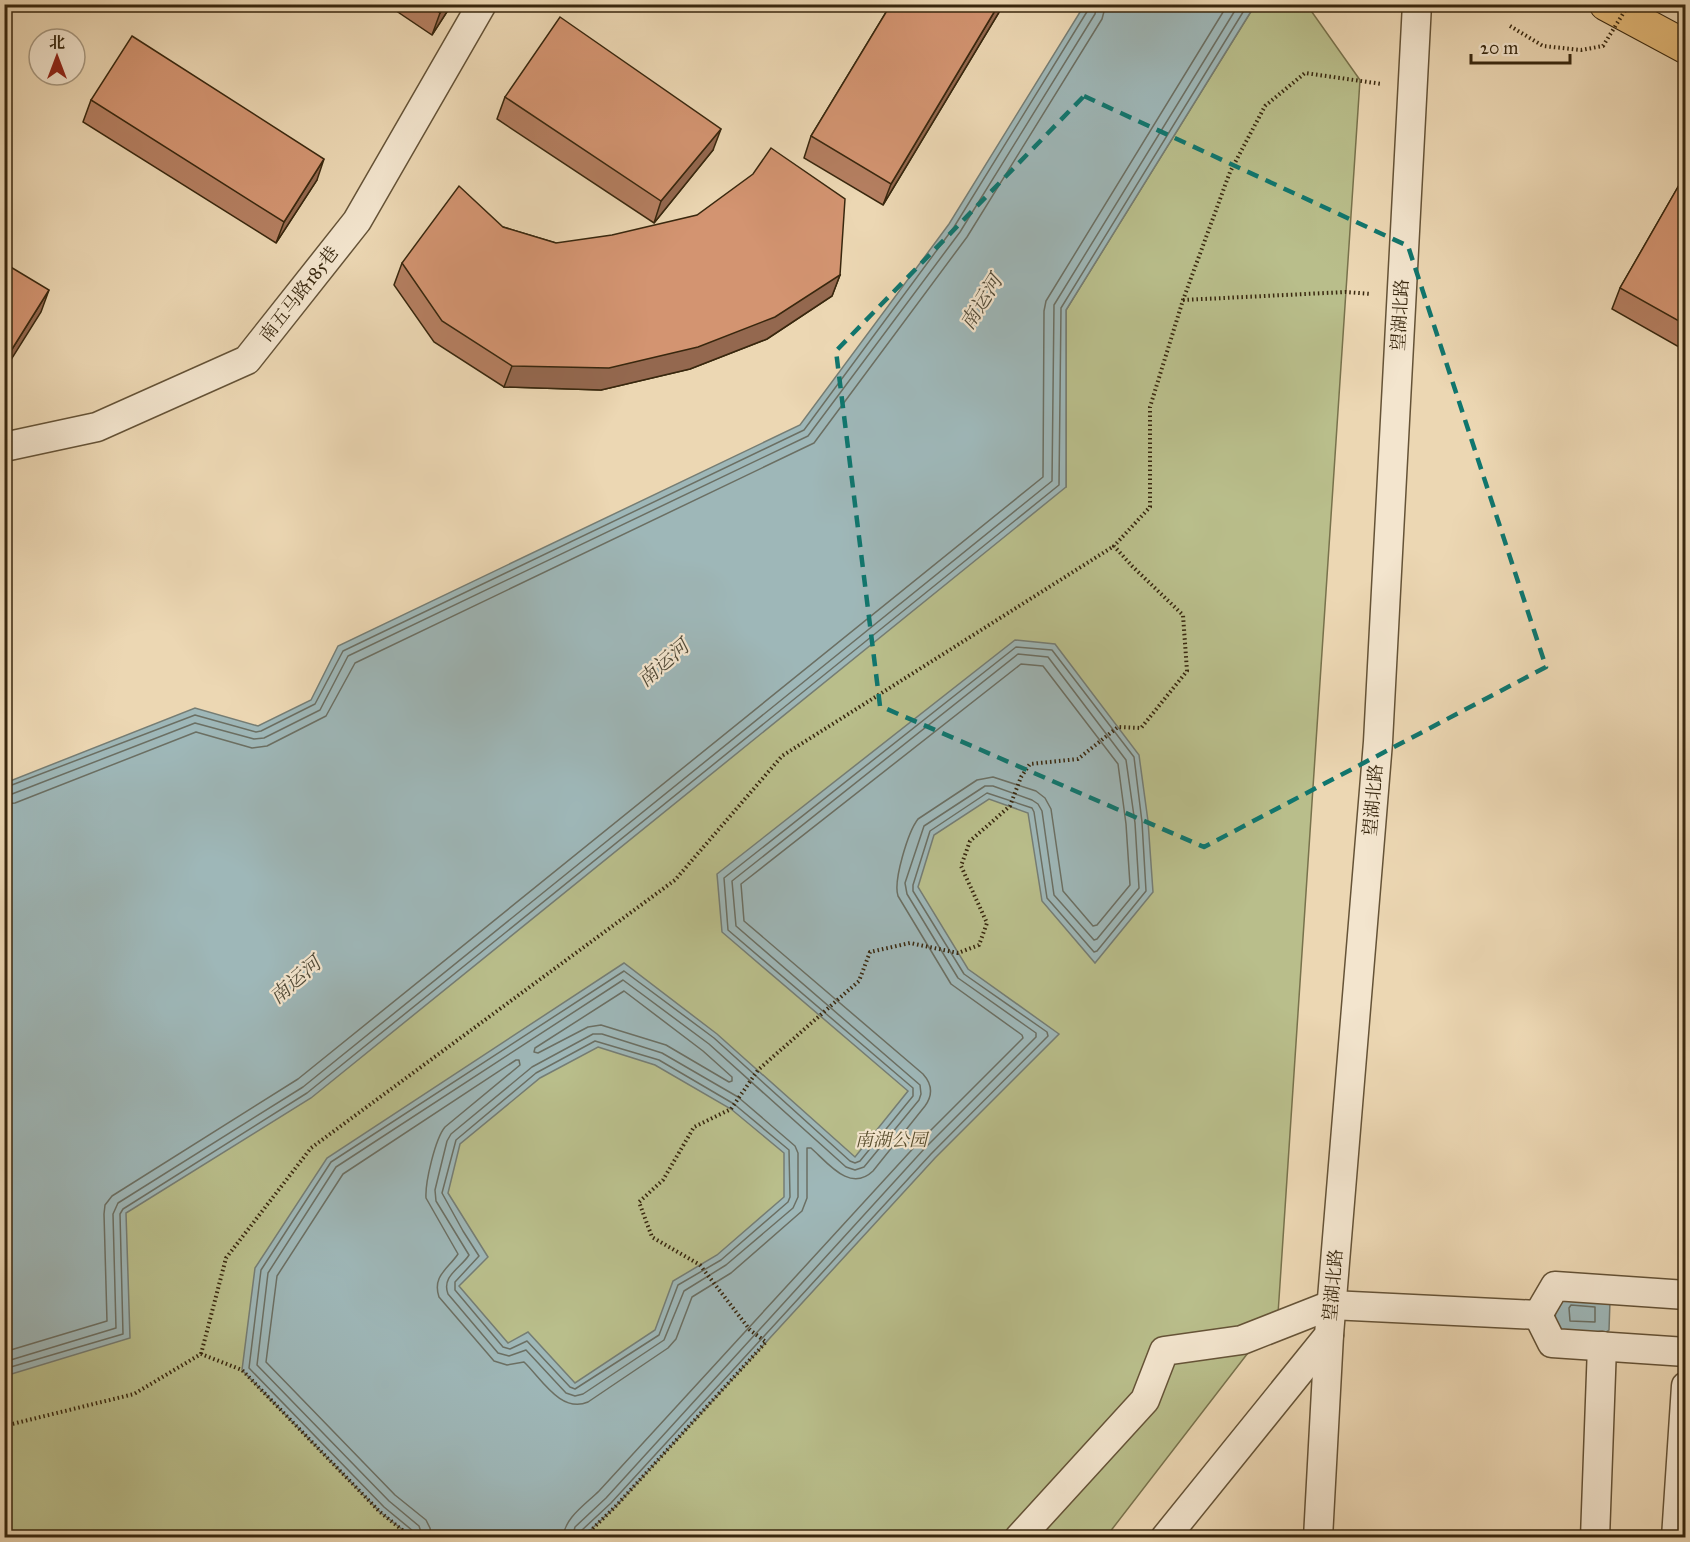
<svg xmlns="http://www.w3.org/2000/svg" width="1690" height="1542" viewBox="0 0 1690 1542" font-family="'IM FELL Great Primer','Noto Serif SC',serif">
  <rect width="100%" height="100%" fill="#ecd7b3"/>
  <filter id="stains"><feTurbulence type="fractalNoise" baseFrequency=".00333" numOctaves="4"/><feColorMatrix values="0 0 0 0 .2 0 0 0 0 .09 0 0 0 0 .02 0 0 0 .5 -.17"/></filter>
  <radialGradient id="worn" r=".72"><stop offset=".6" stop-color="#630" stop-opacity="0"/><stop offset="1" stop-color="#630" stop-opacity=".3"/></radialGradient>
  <path fill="#b9be8b" stroke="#78724c" stroke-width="1.5" d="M1255,5H1307L1360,80L1278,1314L1106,1537H5L4,829L1066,487V310Z"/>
  <g fill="#9eb7b8" stroke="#757d74" stroke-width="1.5" fill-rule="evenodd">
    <path d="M1085,4L1255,5L1066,310V487L311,1098L126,1213L130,1338L5,1376V783L195,708L258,726L311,700L338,646L800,425L949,224Z"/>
    <path d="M1015,640L1055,644L1139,755L1148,821L1153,892L1095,963L1042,901L1028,813L989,799L934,835L918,887L968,969L1059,1034L935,1158L615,1507L583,1537H412L380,1512L242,1370L255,1268L327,1158L624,963L717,1034L855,1157L908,1091L722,932L717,874ZM598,1047L655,1065L731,1109L784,1153V1197L717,1255L673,1281L655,1330L575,1383L528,1332L508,1343L459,1286L488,1257L448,1193L460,1144L540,1078Z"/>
    <path d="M1556,1300L1610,1301L1609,1330L1599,1337L1564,1335L1555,1325Z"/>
  </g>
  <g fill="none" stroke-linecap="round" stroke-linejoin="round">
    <g stroke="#6b6f63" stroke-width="1.5">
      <path d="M4,788L195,715L256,732L261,731L315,704L343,651L804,430L954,227L1088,10L1089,4"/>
      <path d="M4,795L12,794L195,723L254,739L264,738L320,710L348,656L808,436L960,232L1095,14L1097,4"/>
      <path d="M4,804L15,803L196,732L252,748L267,746L326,716L355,663L814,443L967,237L1102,19L1106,4"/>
      <path d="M624,991L703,1051L732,1077V1081L729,1082L666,1045L601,1025L588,1027L538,1053L534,1052L535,1048Z"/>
      <path d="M593,1034H602L662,1053L738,1097L795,1146L798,1153V1197L793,1208L726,1265L684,1291L664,1340L583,1394L575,1396L566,1393L526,1350L509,1356L498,1353L448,1294C441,1276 461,1268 469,1255L436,1201L435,1190L447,1141L451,1134L532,1067Z"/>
      <path d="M595,1041L659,1060L734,1104L789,1150L790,1197L788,1202L721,1260L678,1285L659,1335L575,1389L570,1387L527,1341L510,1349L503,1347L455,1290V1282L479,1256L463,1231L442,1193L456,1140L536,1073Z"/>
      <path d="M1571,1305L1595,1307V1322L1570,1321L1569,1308Z"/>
      <path d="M4,1352L107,1321L104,1214L105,1205L112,1196L298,1079L1043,477L1044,311L1046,301L1228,4"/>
      <path d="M4,1362L116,1328L113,1214L118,1203L303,1087L1052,481L1054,305L1239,4"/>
      <path d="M4,1369L123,1334L120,1214L123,1209L307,1093L1059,485L1061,308L1248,4"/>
      <path d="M415,1538L413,1531L384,1507L249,1368L261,1270L331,1162L624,971L714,1038L850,1161L855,1163L860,1161L913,1096V1088L728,930L724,878L1016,647L1052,650L1134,757L1142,822L1146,891L1097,951L1094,952L1047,898L1034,812L1032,808L987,793L930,831L913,885V891L964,974L1047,1032L1048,1036L931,1154L611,1503L581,1531L579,1538"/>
      <path d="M423,1538L419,1526L389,1501L257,1365L268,1273L336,1167L623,980L709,1044L846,1167L855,1170L864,1167L919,1100L921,1094L920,1085L736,926L732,881L1018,654L1048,657L1126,760L1135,823L1139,888L1097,939L1094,940L1054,895L1042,811L1038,804L1032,800L993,786H985L924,826L905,883L907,894L958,978L1036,1033V1037L925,1148L606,1498L575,1527L572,1538"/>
      <path d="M432,1538L430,1528L426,1520L395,1495L266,1362L277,1276L343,1174L516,1060H519L520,1065L445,1127C435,1139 425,1183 426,1198L458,1254C448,1269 432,1276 439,1297L494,1361L507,1365L524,1362C541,1378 561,1414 588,1402L668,1348L676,1339L692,1297L731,1273L802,1211L807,1198V1148H811C828,1163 850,1193 873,1171L925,1106C933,1095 932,1084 923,1074L744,921L741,884L1021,664L1043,666L1118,764L1126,824L1130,885L1097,925L1093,926L1063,891L1051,809L1045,798L1036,791L993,777L977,780L918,819C908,832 893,881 898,896L951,984L1022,1035L1023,1038L919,1142L599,1491C586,1504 564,1518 563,1538"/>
    </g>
    <g stroke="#655337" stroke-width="31">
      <g id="street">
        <path d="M4,447L97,427L247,360L357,221L482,4"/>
        <path d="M1538,1315L1552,1343L1686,1352"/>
        <path d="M1538,1315L1555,1286L1686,1295"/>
        <path d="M1019,1538L1145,1400L1164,1351L1242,1340L1331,1305L1538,1315"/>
        <path d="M1165,1538L1329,1335L1378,742L1417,4"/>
        <path d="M1318,1538L1329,1335"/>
        <path d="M1595,1538L1602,1346"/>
        <path d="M1676,1538L1686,1386"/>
      </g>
    </g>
    <g stroke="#38270e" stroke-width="35">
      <path id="primary" d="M1606,4L1686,47"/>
    </g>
    <g stroke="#38270e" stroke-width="4" stroke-dasharray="1.5 3" stroke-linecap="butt">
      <path d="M1183,300L1346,292L1371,294"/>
      <path d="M201,1354L226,1258L311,1148L675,880L782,756L1114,546"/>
      <path d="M4,1426L134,1394L201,1354L242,1370L380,1512L412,1538"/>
      <path d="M583,1538L615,1507L766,1342L750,1330L700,1265L652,1237L639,1202L663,1180L694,1127L731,1109L758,1070L859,981L870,952L910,943L958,953L979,945L987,923L961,866L970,841L1010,806L1021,777L1030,764L1078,759L1118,727L1141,728L1187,671L1183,615L1132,566L1114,546L1150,507V407L1183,300L1230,172L1265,106L1305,73L1382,84"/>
    </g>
    <use href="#street" stroke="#f3e5ce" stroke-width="28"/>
    <use href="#primary" stroke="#e6bc7a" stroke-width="33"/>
    <path stroke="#38270e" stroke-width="4" stroke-dasharray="1.5 3" stroke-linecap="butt" d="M1510,26L1543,46L1581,50L1603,46L1629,4"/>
  </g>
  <g fill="#b57f61" stroke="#38270e" stroke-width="1.5">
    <path d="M386,4H452L432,35Z"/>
    <path d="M891,4H1004L883,205L804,158L811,136Z"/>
    <path d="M505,97L713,150L654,223L497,119Z"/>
    <path d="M91,100L317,180L276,243L83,122Z"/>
    <path d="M1686,173V351L1612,309L1620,288Z"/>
    <path d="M503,227L556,243L840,275L832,296L767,339L690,369L601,390L504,387L434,342L394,285L402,263Z"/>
  </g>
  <g fill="#94684f" stroke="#38270e" stroke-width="1.5">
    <path d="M446,4H452L432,35L440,13Z"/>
    <path d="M999,4H1004L883,205L891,184Z"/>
    <path d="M721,129L713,150L654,223L661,201Z"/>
    <path d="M324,159L317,180L276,243L284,222Z"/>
    <path d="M840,275L832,296L767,339L690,369L601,390L504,387L512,366Z"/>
    <path d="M49,290L41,312L4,371V362Z"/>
  </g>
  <g fill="#d39471" stroke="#38270e" stroke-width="1.5">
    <path d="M427,4H446L440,13Z"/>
    <path d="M891,4H999L891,184L811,136Z"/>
    <path d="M560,17L721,129L661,201L505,97Z"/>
    <path d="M132,36L324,159L284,222L91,100Z"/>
    <path d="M771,148L845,199L840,275L775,317L698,347L609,368L512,366L442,321L402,263L459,186L503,227L556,243L612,235L697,215L753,174Z"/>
    <path d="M1686,173V325L1620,288Z"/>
    <path d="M4,263L49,290L4,362Z"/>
  </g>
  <path fill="none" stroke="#0f766e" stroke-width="4.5" stroke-dasharray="12 8" stroke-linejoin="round" d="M1084,96L1408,246L1546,667L1204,847L880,706L836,351Z"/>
  <g text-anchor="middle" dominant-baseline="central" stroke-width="4.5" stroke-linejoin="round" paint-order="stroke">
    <g font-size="18" fill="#38270e" stroke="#f3e5ce">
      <text transform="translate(299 294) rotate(-52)">南五马路185巷</text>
      <text transform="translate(1400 315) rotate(-87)">望湖北路</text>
      <text transform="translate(1373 800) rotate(-85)">望湖北路</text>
      <text transform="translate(1333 1285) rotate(-85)">望湖北路</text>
    </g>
    <g font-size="18" font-style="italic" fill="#584d2d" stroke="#f3e5ce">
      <text x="891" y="1140">南湖公园</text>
    </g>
    <g font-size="20" font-style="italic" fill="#524b38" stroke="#f3e5ce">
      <text transform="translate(981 302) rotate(-58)">南运河</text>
      <text transform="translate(663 663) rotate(-41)">南运河</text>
      <text transform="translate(295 980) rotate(-41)">南运河</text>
    </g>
  </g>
  <rect width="1690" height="1542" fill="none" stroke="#ecd7b3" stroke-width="24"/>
  <rect x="6" y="6" width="1678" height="1530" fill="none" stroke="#38270e" stroke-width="3"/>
  <rect x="12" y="12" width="1666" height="1518" fill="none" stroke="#38270e" stroke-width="1.5"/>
  <g transform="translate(57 57)"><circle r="28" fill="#f3e5ce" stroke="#a89981" stroke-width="1.5"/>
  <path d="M0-4.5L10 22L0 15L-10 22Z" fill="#8f2418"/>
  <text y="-9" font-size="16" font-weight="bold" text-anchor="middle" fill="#38270e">北</text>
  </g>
  <path d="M1471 54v9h99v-9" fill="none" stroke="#38270e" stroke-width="3"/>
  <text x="1480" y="54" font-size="18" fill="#38270e" stroke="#f3e5ce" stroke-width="4.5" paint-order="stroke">20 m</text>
  <rect width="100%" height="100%" filter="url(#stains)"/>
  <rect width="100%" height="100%" fill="url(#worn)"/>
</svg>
